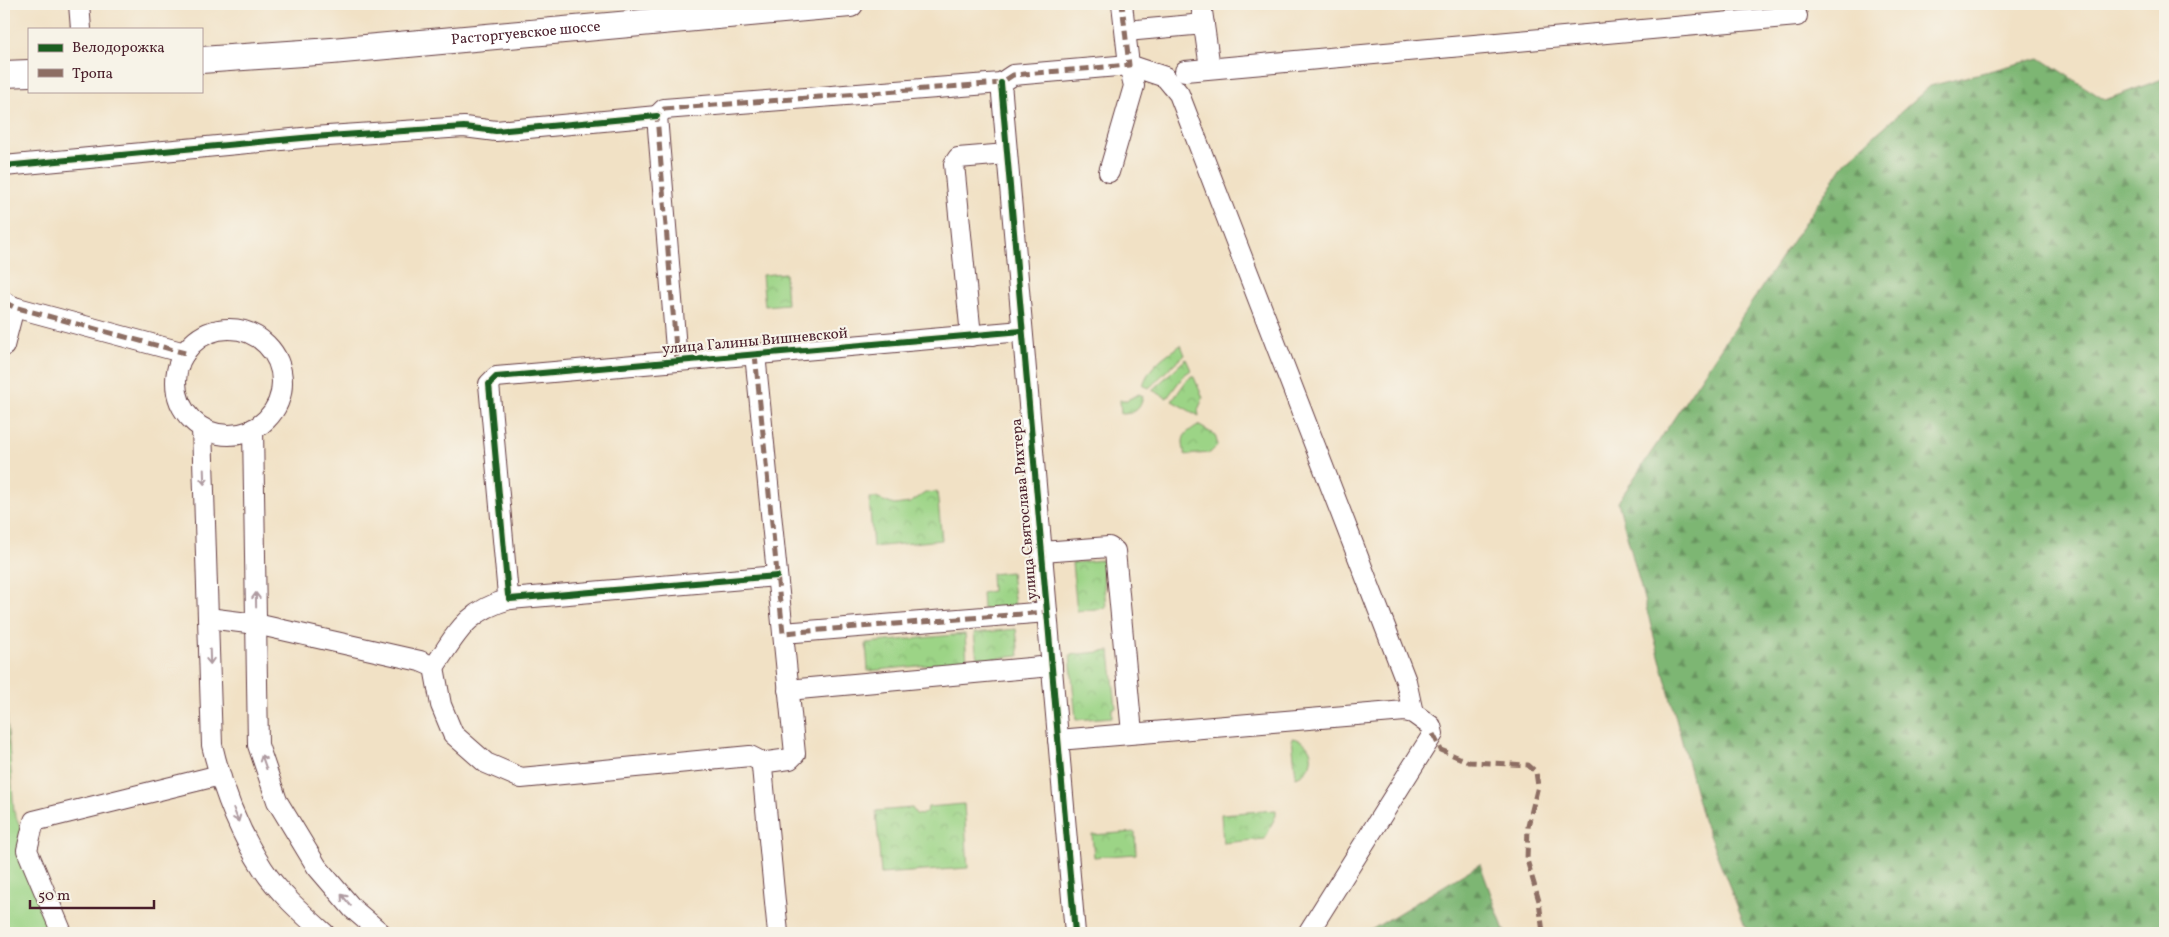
<svg xmlns="http://www.w3.org/2000/svg" width="2169" height="937" viewBox="0 0 2169 937" font-family="Vollkorn,serif">
  <defs>
    <pattern id="forest-firs" width="22" height="20" patternUnits="userSpaceOnUse" patternTransform="scale(1.25)"><rect width="22" height="20" fill="#7db673"/><path d="M5 1l3.5 6h-7zM16 11l3.5 6h-7z" fill="#68935f"/></pattern>
    <pattern id="park-crowns" width="20" height="18" patternUnits="userSpaceOnUse" patternTransform="scale(1.25)"><rect width="20" height="18" fill="#9cd486"/><path d="M2 6a3 3 0 1 1 6 0M12 15a3 3 0 1 1 6 0" fill="none" stroke="#88b674"/></pattern>
  </defs>
  <rect width="100%" height="100%" fill="#f7f3e8"/>
  <filter id="ink" filterUnits="userSpaceOnUse"><feTurbulence type="fractalNoise" baseFrequency=".02" numOctaves="2"/><feDisplacementMap in="SourceGraphic" scale="10" xChannelSelector="R" yChannelSelector="G"/><feConvolveMatrix kernelMatrix="1 2 1 2 8 2 1 2 1" color-interpolation-filters="sRGB"/></filter>
  <filter id="wash" filterUnits="userSpaceOnUse"><feTurbulence type="fractalNoise" baseFrequency=".0096" numOctaves="4" result="noise"/><feDisplacementMap in="SourceGraphic" scale="20" xChannelSelector="R" yChannelSelector="G"/><feGaussianBlur stdDeviation="1.12" result="paint"/><feColorMatrix in="noise" values="0 0 0 0 0 0 0 0 0 0 0 0 0 0 0 0 0 1.4 0 .05"/><feComposite in="paint" operator="in"/></filter>
  <g filter="url(#wash)">
    <rect width="100%" height="100%" fill="#f1e1c5"/>
    <path fill="#9cd486" stroke="#737a58" d="M4,677L14,812L66,933H4Z"/>
    <g fill="url(#forest-firs)" stroke="#646a4f">
      <path d="M2040,58L2105,100L2165,78V933H1748L1703,820L1618,502L1846,161L1930,86Z"/>
      <path d="M1480,864L1505,933H1366Z"/>
    </g>
    <g fill="url(#park-crowns)" stroke="#737a58">
      <path d="M785,273L787,304L765,306L762,275Z"/>
      <path d="M1181,345L1185,355C1171,365 1161,377 1149,388L1143,385C1149,366 1165,355 1181,345Z"/>
      <path d="M1186,359L1191,370L1184,375L1167,398L1152,390Z"/>
      <path d="M1193,375L1203,398L1198,410L1199,416L1172,401L1187,380Z"/>
      <path d="M1139,394L1143,396C1141,409 1135,414 1121,414L1120,400H1127Z"/>
      <path d="M1198,425L1215,435L1218,445L1210,453L1185,455C1181,437 1182,435 1198,425Z"/>
      <path d="M937,492L942,540L873,547L869,498H876L894,505L910,503L925,493Z"/>
      <path d="M1102,560L1106,608L1077,611L1072,563Z"/>
      <path d="M1011,572L1015,606L983,609L982,593L992,591L991,574Z"/>
      <path d="M1016,629L1019,656L977,660L974,633Z"/>
      <path d="M965,634L967,661L868,671L866,643Z"/>
      <path d="M1110,651L1116,708H1112V717L1076,720L1070,655Z"/>
      <path d="M1292,738C1316,741 1318,769 1296,777Z"/>
      <path d="M964,804L968,868L881,874L876,811L912,808L916,814L921,815L927,811L928,807Z"/>
      <path d="M1276,810V815L1265,839L1223,843L1221,814Z"/>
      <path d="M1135,832L1136,854L1094,857L1092,835Z"/>
    </g>
  </g>
  <g filter="url(#ink)">
    <g fill="none" stroke-linecap="round" stroke-linejoin="round">
      <g stroke="#633c42" stroke-width="22">
        <g id="minor">
          <path d="M79,4L81,29"/>
          <path d="M1201,4L1210,68"/>
          <path d="M1126,31L1204,24"/>
          <path d="M1185,71L1797,16"/>
          <path d="M1001,83L1075,933"/>
          <path d="M4,166L313,137L464,127L496,131L657,116"/>
          <path d="M1109,172L1134,86L1129,65L1165,77L1179,94C1254,290 1332,485 1406,681L1413,713"/>
          <path d="M4,302L14,307L185,353"/>
          <circle cx="229" cy="382" r="53"/>
          <path d="M971,336L954,164L958,158L1007,154"/>
          <path d="M4,346L14,307"/>
          <path d="M755,354L783,633L1047,612"/>
          <path d="M677,361L657,116L664,109L1001,83L1013,75L1129,65L1122,4"/>
          <path d="M202,428L212,745C222,788 239,832 263,869C278,892 304,915 324,933"/>
          <path d="M253,429L258,745L277,801L317,867L353,909L381,933"/>
          <path d="M1042,552L1109,547L1115,551L1132,733"/>
          <path d="M777,576L510,599L508,595L489,384L496,377L1022,331"/>
          <path d="M208,618L256,624L420,661L434,667L441,705L453,734L486,763L521,778L750,756L764,763"/>
          <path d="M434,667C458,632 466,611 510,599"/>
          <path d="M788,690L1052,666"/>
          <path d="M1058,740L1405,711L1413,713L1431,726L1433,734L1308,933"/>
          <path d="M62,933L27,850L34,821L220,775"/>
          <path d="M778,933L762,767L767,762L790,759L795,754L783,633"/>
        </g>
      </g>
      <g stroke="#633c42" stroke-width="28">
        <g id="major">
          <path id="s1" d="M201,60L332,51L850,4"/>
          <path d="M4,74L29,73"/>
        </g>
      </g>
      <use href="#minor" stroke="#fff" stroke-width="20"/>
      <use href="#major" stroke="#fff" stroke-width="26"/>
      <g stroke="#8d6e63" stroke-width="5" stroke-dasharray="10 5" stroke-linecap="butt">
        <path d="M4,302L14,307L185,353"/>
        <path d="M755,354L783,633L1047,612"/>
        <path d="M677,361L657,116L664,109L1001,83L1013,75L1129,65L1122,4"/>
        <path d="M1433,734L1441,750L1469,762L1528,765L1536,772L1538,786L1528,826L1527,860L1539,901L1543,933"/>
      </g>
      <g stroke="#f7f3e8" stroke-width="9">
        <g id="cycleway">
          <path d="M1001,83L1075,933"/>
          <path d="M4,166L313,137L464,127L496,131L657,116"/>
          <path d="M777,576L510,599L508,595L489,384L496,377L1022,331"/>
        </g>
      </g>
      <use href="#cycleway" stroke="#1b5e20" stroke-width="6"/>
    </g>
    <defs><path id="oneway-shaft" d="M-6 0H5M1.5-3L5.5 0L1.5 3" fill="none" stroke-width="1.6" stroke-linecap="round" stroke-linejoin="round" transform="scale(1.25)"/></defs>
    <g stroke="#ae9aa0">
      <use href="#oneway-shaft" transform="translate(204 477) rotate(88)"/>
      <use href="#oneway-shaft" transform="translate(256 600) rotate(-91)"/>
      <use href="#oneway-shaft" transform="translate(210 657) rotate(88)"/>
      <use href="#oneway-shaft" transform="translate(264 762) rotate(-109)"/>
      <use href="#oneway-shaft" transform="translate(236 815) rotate(69)"/>
      <use href="#oneway-shaft" transform="translate(346 900) rotate(-130)"/>
    </g>
  </g>
  <g text-anchor="middle" dominant-baseline="central" stroke-width="4.5" stroke-linejoin="round" paint-order="stroke">
    <g font-size="15" fill="#4a1f2b" stroke="#f7f3e8">
      <text stroke="none"><textPath href="#s1" startOffset="326">Расторгуевское шоссе</textPath></text>
      <text transform="translate(755 342) rotate(-5)">улица Галины Вишневской</text>
      <text transform="translate(1025 509) rotate(-95)">улица Святослава Рихтера</text>
    </g>
  </g>
  <rect width="2169" height="937" fill="none" stroke="#f7f3e8" stroke-width="20"/>
  <rect x="28" y="28" width="175" height="65" fill="#f7f3e8" stroke="#b29e9c"/>
  <rect x="38" y="44" width="25" height="8" fill="#1b5e20" stroke="#b29e9c"/>
  <text x="72" y="52" font-size="15" fill="#4a1f2b">Велодорожка</text>
  <rect x="38" y="69" width="25" height="8" fill="#8d6e63" stroke="#b29e9c"/>
  <text x="72" y="78" font-size="15" fill="#4a1f2b">Тропа</text>
  <path d="M30 900v8h124v-8" fill="none" stroke="#4a1f2b" stroke-width="2.5"/>
  <text x="38" y="900" font-size="15" fill="#4a1f2b" stroke="#f7f3e8" stroke-width="4" paint-order="stroke">50 m</text>
</svg>
